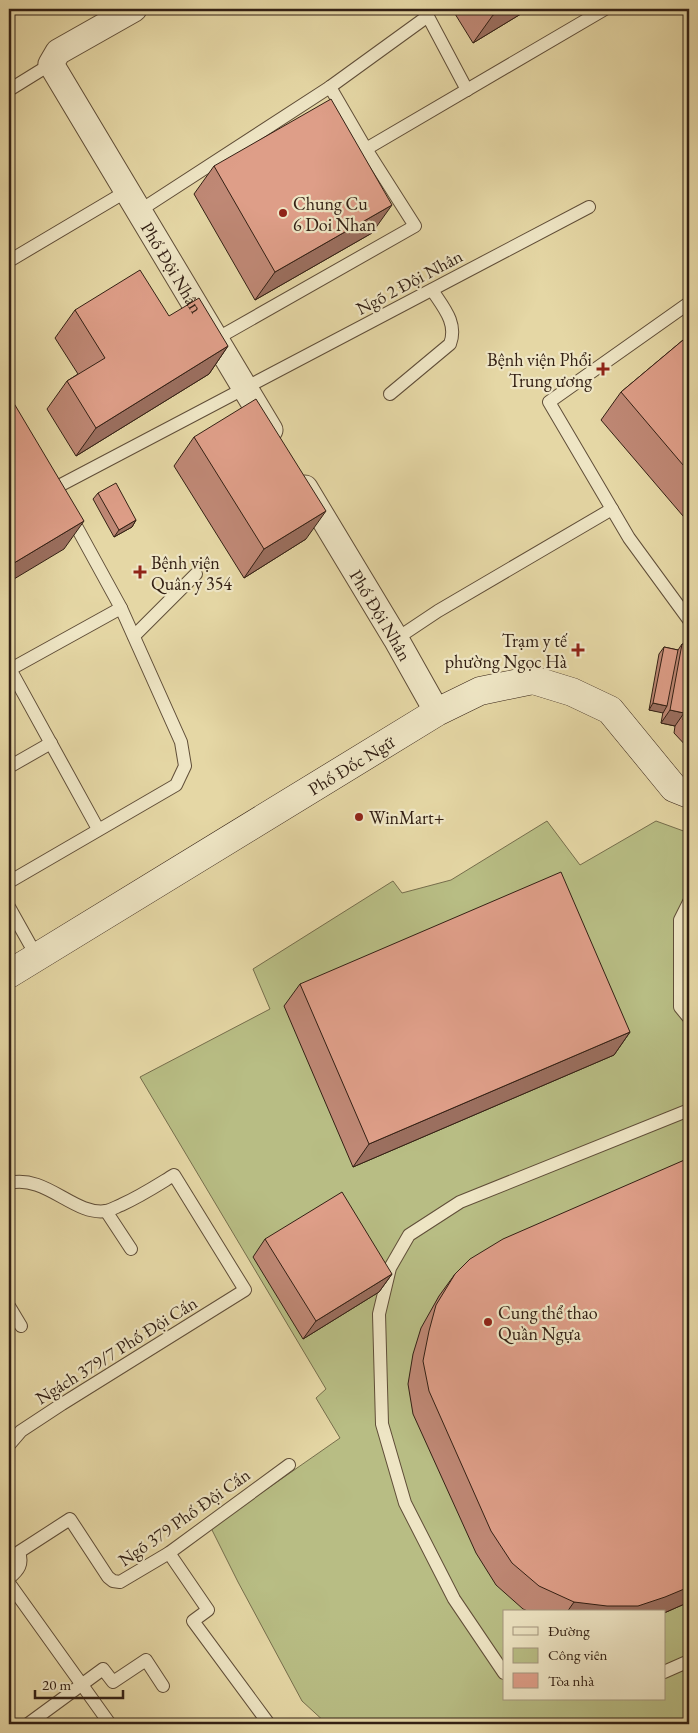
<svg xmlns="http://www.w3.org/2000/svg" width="698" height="1733" viewBox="0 0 698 1733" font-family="'EB Garamond',serif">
  <rect width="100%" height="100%" fill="#e5d7a5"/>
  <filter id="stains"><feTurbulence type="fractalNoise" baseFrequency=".004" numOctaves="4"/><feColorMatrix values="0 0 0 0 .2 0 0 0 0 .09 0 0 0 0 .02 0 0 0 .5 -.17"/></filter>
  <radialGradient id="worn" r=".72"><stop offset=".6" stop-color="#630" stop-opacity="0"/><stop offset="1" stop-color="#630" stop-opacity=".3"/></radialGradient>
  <path fill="#b8bd84" stroke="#766e4c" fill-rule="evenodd" d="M547,821L580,865L656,821L689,833V1724H327L302,1701L238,1582L211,1528L340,1438L316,1398L326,1389L140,1077L270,1009L253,969L393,881L402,893L451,880ZM504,1612H664V1699H504Z"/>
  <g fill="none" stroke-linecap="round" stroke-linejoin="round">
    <g stroke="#604e38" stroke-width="14">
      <g id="lane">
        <path d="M424,9L467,90"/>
        <path d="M9,90L51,64"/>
        <path d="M366,149L605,9"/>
        <path d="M139,211L330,87L428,16"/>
        <path d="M9,261L127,191"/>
        <path d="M689,303L549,402L629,538L689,620"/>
        <path d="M216,339L415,226L366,149L330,87"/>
        <path d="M390,394L450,344C458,323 443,307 432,290"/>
        <path d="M55,488L589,207"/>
        <path d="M134,636L196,574"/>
        <path d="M396,639L438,611L612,509"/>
        <path d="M10,669L98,829"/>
        <path d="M9,670L121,608L70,515"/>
        <path d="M9,767L51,743"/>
        <path d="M9,882L176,785L185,766L181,742L121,608"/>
        <path d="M689,902L680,920V1007L689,1018"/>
        <path d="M9,907L37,957"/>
        <path d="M9,1183C46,1174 74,1216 106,1211C111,1210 116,1207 121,1205C141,1196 156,1186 174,1175L245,1290L62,1404L21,1431L9,1445"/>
        <path d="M106,1211L131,1249"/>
        <path d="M9,1306L21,1326"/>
        <path d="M169,1553L208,1610L193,1621L269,1724"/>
        <path d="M9,1578C19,1570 23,1564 19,1552L70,1519L108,1577L113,1581L120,1582L169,1553L289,1465"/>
        <path d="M9,1583L110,1724"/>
        <path d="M664,1672L689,1661"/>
        <path d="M504,1673L454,1599L405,1503L382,1424L379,1314L390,1268L409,1235L460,1202L689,1110"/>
        <path d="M28,1724L103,1669L113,1682L146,1660L163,1686"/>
      </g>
    </g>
    <g stroke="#604e38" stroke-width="27">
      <g id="street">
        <path id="s1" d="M134,9L58,52L51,64L270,430"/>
        <path id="s2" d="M305,488L396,639L437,712"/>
      </g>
    </g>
    <g stroke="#332014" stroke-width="29">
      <g id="secondary">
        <path id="s3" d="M9,974L437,712L480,691L533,680L572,692L610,710L674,788L689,794"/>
      </g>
    </g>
    <use href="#lane" stroke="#eee5c4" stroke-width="12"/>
    <use href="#street" stroke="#eee5c4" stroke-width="25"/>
    <use href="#secondary" stroke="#eee5c4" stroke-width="28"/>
  </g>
  <g fill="#bf8875" stroke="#332014">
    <path d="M452,9H529L473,43Z"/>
    <path d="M214,166L372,233L255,300L194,194Z"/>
    <path d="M75,310L228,346L209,374L76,456L47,409L67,381L78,374L55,338Z"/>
    <path d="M689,335V523L601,420L621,392Z"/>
    <path d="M194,437L306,539L244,578L174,466Z"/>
    <path d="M98,493L136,520L132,527L114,537L93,499Z"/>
    <path d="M682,644L689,645V749L674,733L675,726L661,723L663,712L649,710L659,654L664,647L678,650Z"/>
    <path d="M300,984L630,1032L614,1055L353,1167L284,1006Z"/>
    <path d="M689,1158V1602L664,1613V1612H530L523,1609L496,1585L476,1553L413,1414L408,1384L413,1354L421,1328L439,1296L455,1274Z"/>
    <path d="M265,1239L392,1274L379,1292L303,1339L253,1257Z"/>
  </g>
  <g fill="#9b6f5f" stroke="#332014">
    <path d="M503,9H529L473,43L493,15Z"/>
    <path d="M392,205L372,233L255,300L275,272Z"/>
    <path d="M228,346L209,374L76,456L96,428Z"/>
    <path d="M326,511L306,539L244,578L264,549Z"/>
    <path d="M136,520L132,527L114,537L119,530Z"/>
    <path d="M84,521L64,549L9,582V566Z"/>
    <path d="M653,703L667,706L663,713L649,710Z"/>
    <path d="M670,710L684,713L675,726L661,723Z"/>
    <path d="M630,1032L614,1055L353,1167L369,1144Z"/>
    <path d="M392,1274L379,1292L303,1339L316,1321Z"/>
    <path d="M689,1587V1602L664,1613V1612H567L574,1602Z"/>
  </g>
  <g fill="#de9e88" stroke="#332014">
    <path d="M489,9H503L493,15Z"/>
    <path d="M331,99L392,205L275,272L214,166Z"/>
    <path d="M140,270L169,316L199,298L228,346L96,428L67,381L105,358L75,310Z"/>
    <path d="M689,335V472L621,392Z"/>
    <path d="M9,395L84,521L9,566Z"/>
    <path d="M256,399L326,511L264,549L194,437Z"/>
    <path d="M116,483L136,520L119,530L98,493Z"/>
    <path d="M682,644L689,645V726L683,720L684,713L670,710Z"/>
    <path d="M664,647L678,650L667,706L653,703Z"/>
    <path d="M561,872L630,1032L369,1144L300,984Z"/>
    <path d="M689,1158V1587L665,1597L638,1606H607L574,1602L539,1586L512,1563L491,1531L429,1391L423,1361L429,1331L436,1305L455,1274L470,1259L503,1239Z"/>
    <path d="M342,1192L392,1274L316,1321L265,1239Z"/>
  </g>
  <g fill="#8f2418" stroke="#eee5c4" stroke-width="2">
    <circle cx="283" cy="213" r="5"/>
    <path d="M600.5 361.5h5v5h5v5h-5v5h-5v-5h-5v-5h5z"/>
    <path d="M137.5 564.5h5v5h5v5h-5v5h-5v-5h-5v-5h5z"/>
    <path d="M575.5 642.5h5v5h5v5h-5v5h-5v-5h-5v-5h5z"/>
    <circle cx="359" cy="817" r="5"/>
    <circle cx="488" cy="1322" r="5"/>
  </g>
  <g text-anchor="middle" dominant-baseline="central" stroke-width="4.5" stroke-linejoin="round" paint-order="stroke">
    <g font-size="18" fill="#332014" stroke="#eee5c4" text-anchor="start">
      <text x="293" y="203">Chung Cu<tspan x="293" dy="21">6 Doi Nhan</tspan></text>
      <text x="592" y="359" text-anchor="end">Bệnh viện Phổi<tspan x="592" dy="21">Trung ương</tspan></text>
      <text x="151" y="562">Bệnh viện<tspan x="151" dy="21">Quân y 354</tspan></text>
      <text x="567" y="640" text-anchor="end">Trạm y tế<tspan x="567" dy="21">phường Ngọc Hà</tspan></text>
      <text x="369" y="817">WinMart+</text>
      <text x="498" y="1312">Cung thể thao<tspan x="498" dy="21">Quần Ngựa</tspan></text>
    </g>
    <g font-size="18" fill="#332014" stroke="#eee5c4">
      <text stroke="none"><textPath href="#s1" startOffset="338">Phố Đội Nhân</textPath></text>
      <text transform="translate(409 282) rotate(-28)">Ngõ 2 Đội Nhân</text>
      <text stroke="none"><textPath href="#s2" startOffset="148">Phố Đội Nhân</textPath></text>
      <text stroke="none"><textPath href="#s3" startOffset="401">Phố Đốc Ngữ</textPath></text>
      <text transform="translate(116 1350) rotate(-32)">Ngách 379/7 Phố Đội Cấn</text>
      <text transform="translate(184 1517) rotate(-35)">Ngõ 379 Phố Đội Cấn</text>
    </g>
  </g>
  <rect width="698" height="1733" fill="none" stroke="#e5d7a5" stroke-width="30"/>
  <rect x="10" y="10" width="678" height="1713" fill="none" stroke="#332014" stroke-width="2.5"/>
  <rect x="15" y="15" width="668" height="1703" fill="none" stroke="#332014"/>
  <rect x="503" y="1610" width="162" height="90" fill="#eee5c4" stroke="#a3967e"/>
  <rect x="513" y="1627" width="25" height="8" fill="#eee5c4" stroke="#a3967e"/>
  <text x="548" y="1636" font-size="15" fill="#332014">Đường</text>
  <rect x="513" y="1648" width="25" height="15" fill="#b8bd84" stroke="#a3967e"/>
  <text x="548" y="1660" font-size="15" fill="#332014">Công viên</text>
  <rect x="513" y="1673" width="25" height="15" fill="#de9e88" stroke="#a3967e"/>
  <text x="548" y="1686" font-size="15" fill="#332014">Tòa nhà</text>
  <path d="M35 1690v8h88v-8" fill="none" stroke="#332014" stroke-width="2.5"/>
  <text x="42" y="1690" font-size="15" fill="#332014" stroke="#eee5c4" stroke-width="4" paint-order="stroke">20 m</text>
  <rect width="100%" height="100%" filter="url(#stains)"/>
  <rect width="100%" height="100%" fill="url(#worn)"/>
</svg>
